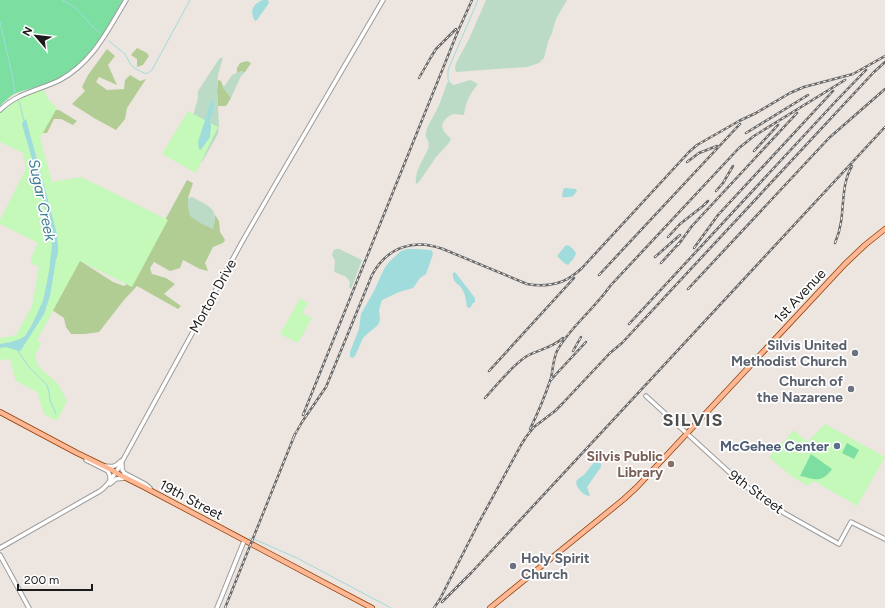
<svg xmlns="http://www.w3.org/2000/svg" width="885" height="608" viewBox="0 0 885 608" font-family="Figtree,sans-serif">
  <rect width="100%" height="100%" fill="#ede5e0"/>
  <g fill="#b2cd94">
    <path d="M137,48L147,53L149,56L143,65L137,67V59L131,55Z"/>
    <path d="M107,49L115,56L108,65L117,85L99,77L96,82L107,90L124,89L125,80L130,75L140,81L146,79L127,108L125,119L116,130L94,118L72,104L85,91L82,87L88,75Z"/>
    <path d="M247,61L251,63L245,72H241L237,73V68L240,63Z"/>
    <path d="M218,80L221,81C223,88 227,92 231,98L226,106H218L217,91Z"/>
    <path d="M51,110H59L77,121L73,125L61,119H54L47,133H38Z"/>
    <path d="M187,180L193,183L188,198L215,221V215L219,221L220,232L225,240L223,243L213,247L205,263L208,271L200,269L183,260L180,268L170,271L154,262L150,268L152,274L166,278L175,284L164,294L181,306L178,309L137,286L124,300L99,332L85,334H71L66,327L64,318L52,310L71,255L113,282L124,286L132,280Z"/>
  </g>
  <g fill="#bcdbc6">
    <path d="M486,0H567L556,19L552,33L548,42L544,58L539,63L527,67L496,69L456,72L455,68L456,63L469,39Z"/>
    <path d="M223,57L218,75L217,91L219,124L218,134L202,162L196,163L193,116L198,98V91L219,59Z"/>
    <path d="M241,71L245,72L241,76L231,98L227,92L223,88L232,75Z"/>
    <path d="M470,80L478,84C469,95 466,101 464,115C460,115 457,114 454,114C448,115 440,123 443,129C444,132 448,136 451,139L449,143L436,157L419,182L416,184C414,171 423,161 428,149C431,140 424,139 426,132C428,123 435,115 438,107C442,99 444,91 447,83L448,82L454,85Z"/>
    <path d="M192,197C208,206 220,208 213,229L200,223L190,216L188,207V198Z"/>
    <path d="M336,249H339L362,260L351,289L349,287L350,282L346,277L335,272L334,271L335,261L332,255L334,250Z"/>
  </g>
  <g fill="#c4f9ba">
    <path d="M44,90L49,100L57,108L40,138L52,182L81,177L168,220L132,287L80,261L37,340L41,343L35,355L38,366L58,384L67,401L57,421L44,414L37,392L16,381L10,360L7,359L0,360V338L16,335L32,306L39,267L32,263L31,258L38,243L0,224V220L26,169L23,153L0,142V113L14,102L22,97Z"/>
    <path d="M188,111L218,127L196,173L162,154Z"/>
    <path d="M300,298L308,303L302,313L312,318L298,343L280,334Z"/>
    <path d="M825,424L885,457L857,506L816,482C812,481 810,483 808,486L791,476L769,457L794,430L807,442Z"/>
  </g>
  <g fill="#7cdea1">
    <path d="M0,0H124C104,34 89,66 49,83C38,87 26,89 14,94C9,97 4,102 0,106Z"/>
    <path d="M847,443L859,450L854,459L842,453Z"/>
    <path d="M811,454L832,469C821,484 815,479 800,476Z"/>
  </g>
  <g fill="#9fdcdb">
    <path d="M263,0H268L269,3L257,20L255,21C249,10 253,4 263,0Z"/>
    <path d="M211,101H213L214,108L210,120L211,126L210,137L201,150L199,149L198,142Z"/>
    <path d="M26,119L57,234L58,247V253L56,260L50,296L44,314L21,350L19,351L6,347L0,348V344L11,342L20,339L25,336L29,331L43,301L49,271L52,245L50,227L32,159L23,128L22,123Z"/>
    <path d="M565,188L576,189L577,191L572,197C568,196 566,198 562,197L563,190Z"/>
    <path d="M568,245L573,249L576,253L574,258L568,265L563,262L557,256L565,246Z"/>
    <path d="M407,249H418L431,250L433,253L432,257L426,274L420,278L413,288L399,292L382,300L379,310L380,320L378,325L366,335L363,338L355,356L353,358L350,357V352L359,329L361,314L374,291L384,269L389,262L401,251Z"/>
    <path d="M455,272L475,298V302L473,303L470,308L467,307C466,302 466,296 463,291C460,283 452,284 453,273Z"/>
    <path d="M595,462H598L601,464V467L587,487L590,496C583,495 577,489 576,482C578,478 580,478 584,475C588,471 590,466 595,462Z"/>
  </g>
  <g fill="none" stroke-linecap="round" stroke-linejoin="round">
    <g stroke="#9fdcdb" stroke-width="1">
      <path d="M62,0L76,8L91,25L100,33"/>
      <path d="M0,22L12,74L15,92"/>
      <path d="M109,41L125,54L131,65L136,69L146,74L152,70L190,0"/>
      <path d="M450,83L448,80V70L478,0"/>
      <path d="M19,101L24,121"/>
      <path d="M27,333L32,326"/>
      <path d="M18,351L29,367L47,385L49,392L50,400L56,414"/>
      <path d="M249,538L256,540L297,558L391,608"/>
    </g>
    <g stroke="#9c9c9c" stroke-width="5.5">
      <g id="minor">
        <path d="M0,110C17,93 40,90 60,80C93,62 108,30 126,0"/>
        <path d="M646,396L741,483L784,513L839,544L851,522L885,539"/>
        <path d="M86,460L108,471L110,476V479"/>
        <path d="M122,464V469L124,473L145,484L150,488"/>
        <path d="M105,466C113,467 115,467 121,461"/>
        <path d="M110,484L116,479L124,478"/>
        <path d="M0,548L100,491C109,485 112,477 118,469L242,242L276,183L383,0"/>
        <path d="M0,555L29,608"/>
        <path d="M217,608L244,541"/>
      </g>
    </g>
    <g stroke="#923f00" stroke-width="6">
      <g id="major">
        <path d="M0,412L77,453L112,470L120,475L144,487L372,608"/>
        <path d="M490,608L624,499L637,487L845,264L865,245L885,229"/>
      </g>
    </g>
    <use href="#minor" stroke="#fff" stroke-width="3.5"/>
    <use href="#major" stroke="#fdb795" stroke-width="4.5"/>
    <g stroke="#696969" stroke-width="2.5">
      <g id="rail">
        <path d="M419,78L431,57L436,49L456,29"/>
        <path d="M746,133L808,95"/>
        <path d="M754,151L778,125"/>
        <path d="M687,162L699,153L717,146"/>
        <path d="M716,191L723,183L733,166"/>
        <path d="M668,237L680,224L703,206L708,201"/>
        <path d="M835,243C838,236 840,229 841,222C844,202 842,183 852,166"/>
        <path d="M678,245L692,226L797,113"/>
        <path d="M694,248L718,215L833,91"/>
        <path d="M655,257L680,235"/>
        <path d="M661,263L681,241"/>
        <path d="M599,275L740,124"/>
        <path d="M688,289L829,138L885,89"/>
        <path d="M629,324L837,100L866,70"/>
        <path d="M573,351L581,337"/>
        <path d="M489,371L574,278"/>
        <path d="M551,380L558,372L586,342"/>
        <path d="M485,398C498,384 511,366 527,356C540,349 552,348 563,338"/>
        <path d="M303,415L458,31L472,0"/>
        <path d="M530,429C538,413 545,396 551,378C553,369 553,360 557,351C567,332 584,318 598,301C603,296 607,290 611,285L739,148L754,136L845,80"/>
        <path d="M293,438L302,422L326,387L372,275C387,247 414,238 443,249L527,284C542,287 560,285 572,276C575,274 579,271 582,268L689,152L697,145L739,121L756,113L790,93L804,87L853,74L885,56"/>
        <path d="M442,602L471,573L885,127"/>
        <path d="M225,608L295,434"/>
        <path d="M434,608L440,599L477,526L521,445L526,437L534,427L555,411L562,404L610,353L622,343L874,72L885,62"/>
      </g>
    </g>
    <use href="#rail" stroke="#fff" stroke-width="1" stroke-dasharray="3" stroke-linecap="butt"/>
  </g>
  <g fill="#6b7280" stroke="#fff" stroke-width="1.5">
    <circle cx="855" cy="353" r="4"/>
    <circle cx="851" cy="389" r="4"/>
    <circle cx="513" cy="566" r="4"/>
  </g>
  <circle fill="#5c6f8a" stroke="#fff" stroke-width="1.5" cx="837" cy="446" r="4"/>
  <circle fill="#8d6e63" stroke="#fff" stroke-width="1.5" cx="671" cy="464" r="4"/>
  <g text-anchor="middle" dominant-baseline="central" stroke-width="3.5" stroke-linejoin="round" paint-order="stroke">
    <g font-size="14" fill="#1b1b1b" stroke="#fff">
      <text transform="translate(213 296) rotate(-61)">Morton Drive</text>
      <text transform="translate(800 296) rotate(-47)">1st Avenue</text>
      <text transform="translate(756 492) rotate(36)">9th Street</text>
      <text transform="translate(191 500) rotate(28)">19th Street</text>
    </g>
    <g font-size="14" font-weight="bold" fill="#5b616d" stroke="#fff" text-anchor="end">
      <text x="847" y="345">Silvis United<tspan x="847" dy="16">Methodist Church</tspan></text>
      <text x="843" y="381">Church of<tspan x="843" dy="16">the Nazarene</tspan></text>
      <text x="521" y="558" text-anchor="start">Holy Spirit<tspan x="521" dy="16">Church</tspan></text>
    </g>
    <g font-size="14" font-weight="bold" fill="#4e5e75" stroke="#fff" text-anchor="end">
      <text x="829" y="446">McGehee Center</text>
    </g>
    <g font-size="14" font-weight="bold" fill="#785e54" stroke="#fff" text-anchor="end">
      <text x="663" y="456">Silvis Public<tspan x="663" dy="16">Library</tspan></text>
    </g>
    <g font-size="15" font-style="italic" fill="#3f7d93" stroke="#fff">
      <text transform="translate(42 200) rotate(78)">Sugar Creek</text>
    </g>
    <g font-size="18" font-weight="bold" letter-spacing="1" fill="#4e4e4e" stroke="#fff">
      <text x="693" y="420">SILVIS</text>
    </g>
  </g>
  <g transform="translate(36 36) rotate(298)" stroke="#ffffff" stroke-width="3" paint-order="stroke">
  <path d="M0-3L7 15L0 10L-7 15Z" fill="#1b1b1b"/>
  <text y="-6" font-size="11" font-weight="bold" text-anchor="middle" fill="#1b1b1b">N</text>
  </g>
  <path d="M18 584v6h74v-6" fill="none" stroke="#1b1b1b" stroke-width="2"/>
  <text x="24" y="584" font-size="12" fill="#1b1b1b" stroke="#ffffff" stroke-width="3" paint-order="stroke">200 m</text>
</svg>
